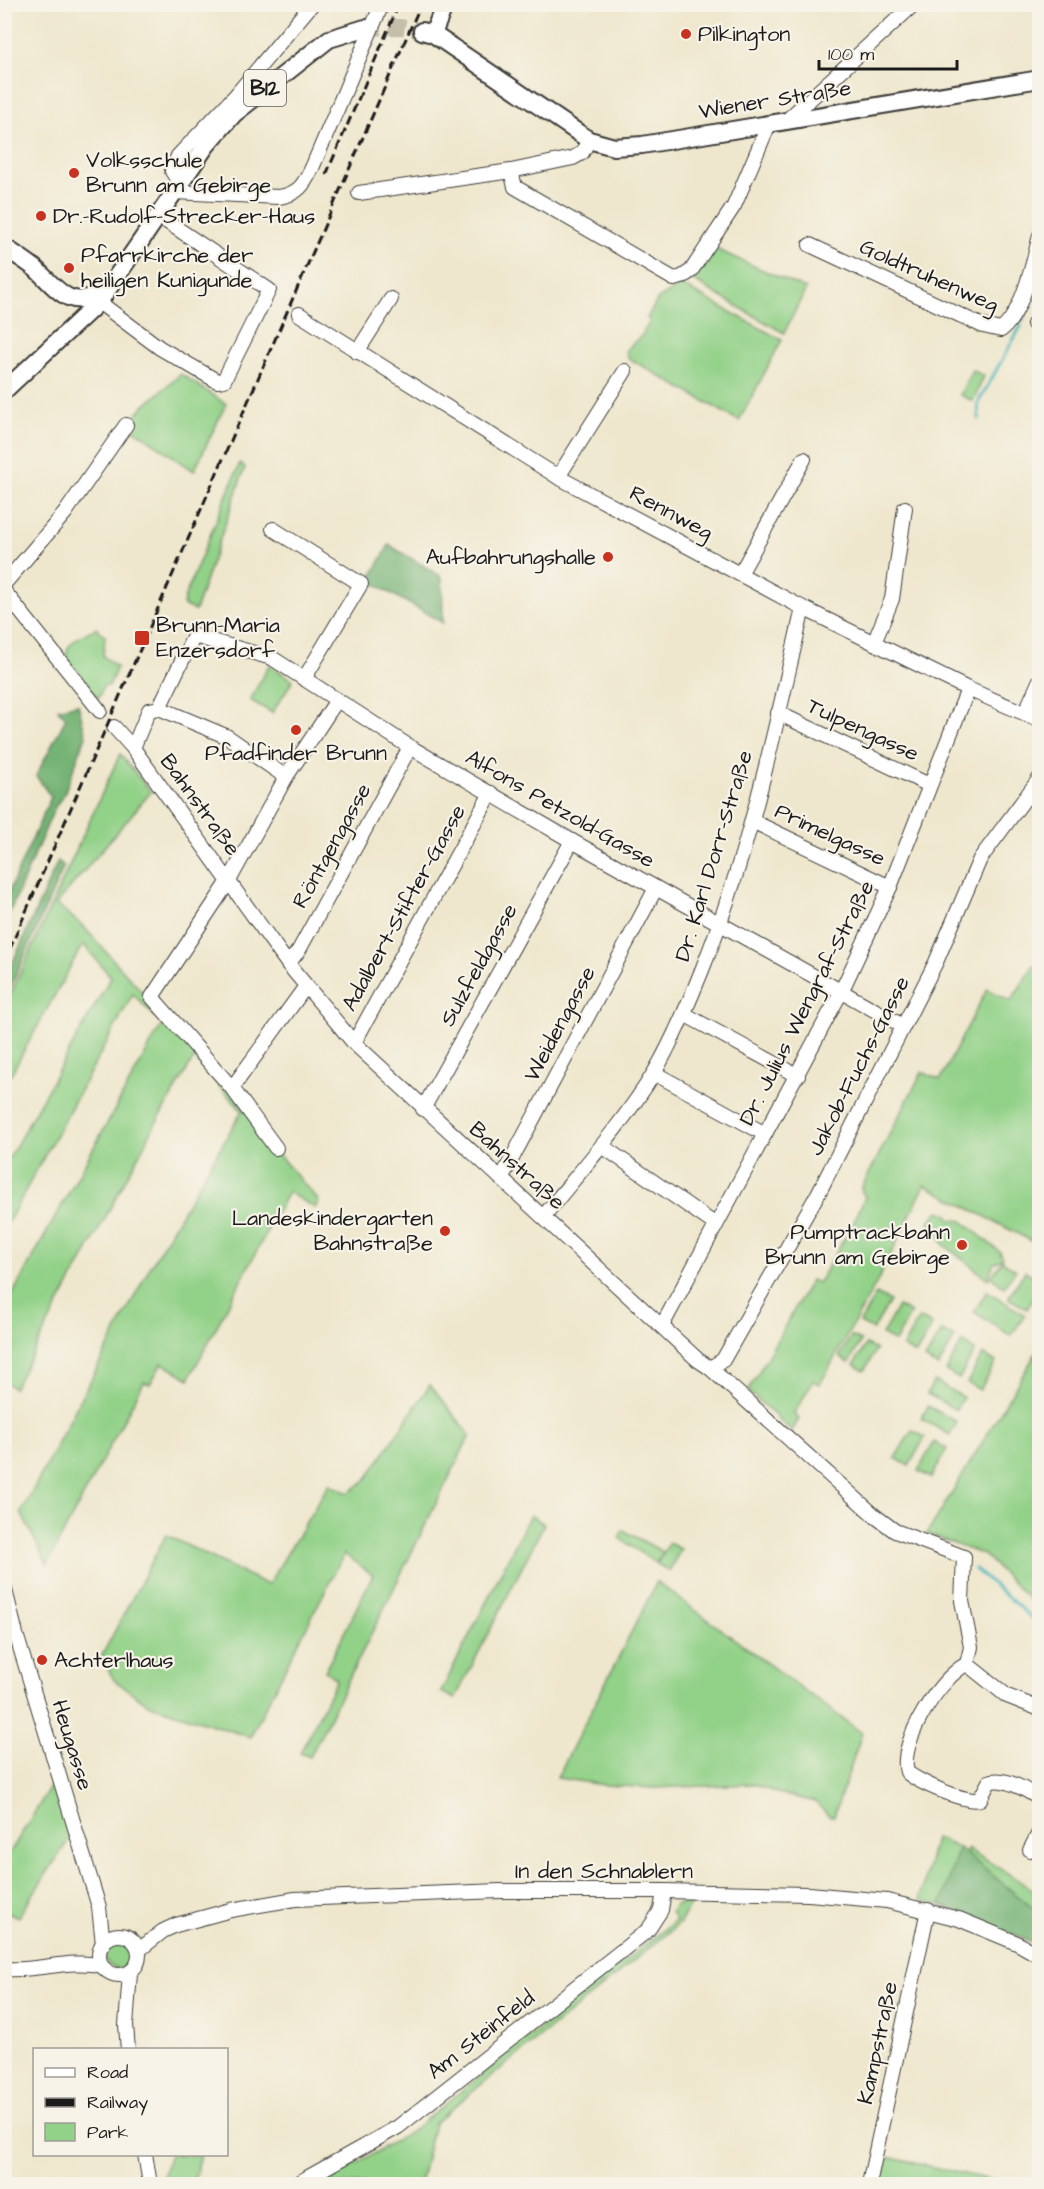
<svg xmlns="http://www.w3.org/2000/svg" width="1044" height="2189" viewBox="0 0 1044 2189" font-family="'Architects Daughter',sans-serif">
  <rect width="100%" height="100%" fill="#f7f3e8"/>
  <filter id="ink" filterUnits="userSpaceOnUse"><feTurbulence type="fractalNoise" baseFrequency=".0167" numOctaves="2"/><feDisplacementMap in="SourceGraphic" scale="12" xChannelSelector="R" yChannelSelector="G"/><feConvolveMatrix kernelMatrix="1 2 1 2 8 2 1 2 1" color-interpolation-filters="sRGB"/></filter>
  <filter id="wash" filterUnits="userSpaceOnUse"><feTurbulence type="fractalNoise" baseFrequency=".008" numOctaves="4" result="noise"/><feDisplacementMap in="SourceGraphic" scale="24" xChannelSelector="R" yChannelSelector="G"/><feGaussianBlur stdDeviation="1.35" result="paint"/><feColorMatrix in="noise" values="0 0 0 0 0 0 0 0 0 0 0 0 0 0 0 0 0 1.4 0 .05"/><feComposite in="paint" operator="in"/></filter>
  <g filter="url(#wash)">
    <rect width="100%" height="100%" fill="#efe7cd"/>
    <g fill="#92d188" stroke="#577652" stroke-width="1.5">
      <path d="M713,248L806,289L784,333L692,280Z"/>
      <path d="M681,285L782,340L739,421L628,358L626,350L642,335L650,321L647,318L658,299Z"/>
      <path d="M972,370L984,376L973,401L960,395Z"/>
      <path d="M181,374L226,404L194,471L128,425L143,407Z"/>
      <path d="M240,463L245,467L195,611L183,605L185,596Z"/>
      <path d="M96,628L105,636L103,656L117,667L109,686L104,685L98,699L67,658C63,643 84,634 96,628Z"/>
      <path d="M269,665L293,680L272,713L250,700Z"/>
      <path d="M120,754L151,792L56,904L83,926L232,1092L276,1152L319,1201L315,1208L288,1192L189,1379L162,1363L150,1384L144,1382L47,1564L21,1513L151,1265L242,1111L194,1058L156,1123L14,1388L5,1382V1308L162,1024L133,994L5,1228V1165L111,977L83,944L5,1085V1007Z"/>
      <path d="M1034,965L1040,968L1039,1245L925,1185L877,1282L820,1384L813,1381L794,1414L799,1419L792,1431L748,1391L811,1280L818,1283L853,1224L865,1197L861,1189L922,1072L940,1080L987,989L1011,1001Z"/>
      <path d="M939,1211L948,1214L950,1219L962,1221L1000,1252L1003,1259L994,1263L988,1279L943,1244L938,1233L929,1227L930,1220Z"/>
      <path d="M1002,1261L1016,1270L1004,1287L991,1277Z"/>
      <path d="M1025,1271L1040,1280L1039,1289L1027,1309L1008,1298Z"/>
      <path d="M987,1291L1025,1315L1011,1336L974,1312Z"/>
      <path d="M876,1294L890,1301L873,1330L860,1323Z"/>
      <path d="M898,1306L911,1313L895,1342L882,1335Z"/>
      <path d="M919,1318L932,1325L916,1354L903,1347Z"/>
      <path d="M942,1331L955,1338L938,1367L925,1359Z"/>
      <path d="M851,1336L861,1341L849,1363L839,1357Z"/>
      <path d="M962,1342L975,1350L959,1379L946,1371Z"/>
      <path d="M866,1344L876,1350L864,1371L854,1365Z"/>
      <path d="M1039,1348V1609L984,1555L927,1534Z"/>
      <path d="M983,1354L996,1362L980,1390L967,1383Z"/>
      <path d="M934,1381L963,1397L956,1410L927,1394Z"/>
      <path d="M430,1385L470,1435L310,1757L300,1753L337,1679L325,1671L373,1575L344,1554L250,1737L148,1704L114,1680L101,1657L166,1535L268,1585L329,1484L348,1493L366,1480Z"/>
      <path d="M928,1406L957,1422L950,1435L921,1419Z"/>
      <path d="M912,1430L925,1437L909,1466L895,1458Z"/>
      <path d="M934,1442L947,1449L931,1478L918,1471Z"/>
      <path d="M530,1515L544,1524L455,1699L441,1692Z"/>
      <path d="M623,1530L663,1552L656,1563L619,1538Z"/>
      <path d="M669,1543L681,1549L669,1571L657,1564Z"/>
      <path d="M657,1582L862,1733L834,1816H829L815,1802L774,1792L754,1784L654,1788L604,1785L557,1778Z"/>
      <path d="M54,1781L72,1835L18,1917L5,1911L4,1862Z"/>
      <path d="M935,1838L959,1848L941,1905L920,1900Z"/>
      <path d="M967,1849L1021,1881L1039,1896V1939L965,1881Z"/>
      <path d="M692,1901L680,1923L434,2123L420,2184H322L410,2132L676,1920L671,1912L675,1905Z"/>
      <circle cx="119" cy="1955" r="14"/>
      <path d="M170,2154L201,2155L193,2184H161Z"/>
      <path d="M887,2157L997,2181L996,2184H881Z"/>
    </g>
    <g fill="#75b374" stroke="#486848" stroke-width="1.5">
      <path d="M389,545L442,577L443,623L369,581Z"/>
      <path d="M78,704L86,736L64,794L55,807L5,923V900L51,797L36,776L66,718L58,709Z"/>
      <path d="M58,861L64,866L5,1000V980Z"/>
      <path d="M959,1848L1039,1913V1945L941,1905Z"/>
    </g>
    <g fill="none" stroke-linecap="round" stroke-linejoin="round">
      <g stroke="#48b6c0" stroke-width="3">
        <path d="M1022,321L1040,268"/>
        <path d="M979,419L978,403L1021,326"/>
        <path d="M975,1569L1040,1625"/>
      </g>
    </g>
  </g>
  <g filter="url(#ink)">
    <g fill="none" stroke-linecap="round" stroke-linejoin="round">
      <path stroke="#c5beaa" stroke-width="16" stroke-dasharray="16 8" stroke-linecap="butt" d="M365,28L401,27L422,31"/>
      <g stroke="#3c3a37" stroke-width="16">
        <g id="minor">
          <path d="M785,122L914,4"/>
          <path d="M511,171L515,187L674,279L682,277L691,271L734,206L769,124"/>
          <path d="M180,184L172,171L178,156L236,95L312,4"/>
          <path d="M174,192L279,197C298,194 304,185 312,168L382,4"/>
          <path d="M359,193L511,171L573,158L582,153L589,140"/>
          <path d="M810,245L983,326L1001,330C1022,315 1034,260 1040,235"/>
          <path d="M92,297L160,348L217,381L224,380L269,290L157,215"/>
          <path d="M299,314L558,477L803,608L968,689L1040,720"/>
          <path d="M1034,324L1040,327"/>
          <path d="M357,352L391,299"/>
          <path d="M558,477L625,371"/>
          <path d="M273,529L361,584L304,679"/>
          <path d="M740,574L804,459"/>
          <path d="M4,584L65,513L126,425"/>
          <path d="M4,591L100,711"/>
          <path d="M874,643L892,599L905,508"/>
          <path d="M159,708L194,636L272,658L410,747L572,841L903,1026"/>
          <path d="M159,708L228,737L286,777"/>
          <path d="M778,713L929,785"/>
          <path d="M1025,713L1040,680"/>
          <path d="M114,727L133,748L288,964L354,1043L698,1360L710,1368L875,1516L895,1531L964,1557L962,1601L971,1647L967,1664"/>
          <path d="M133,748L149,710L159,708"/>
          <path d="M752,821L890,887"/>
          <path d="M288,964L299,950L410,747"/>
          <path d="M684,1014L798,1076"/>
          <path d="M354,1043L491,793"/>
          <path d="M654,1073L765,1134"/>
          <path d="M232,1088L306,986"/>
          <path d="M423,1109L572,841"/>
          <path d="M602,1146L716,1225"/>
          <path d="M276,1148L232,1088L152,997L229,881L286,777L337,700"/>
          <path d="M501,1179L656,888"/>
          <path d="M543,1217C581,1170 622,1125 654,1073C673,1041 688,1005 702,970C749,854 775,730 803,608"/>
          <path d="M662,1326L841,992L890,887L968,689"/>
          <path d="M710,1368L723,1360L819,1192L936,962L980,859L1040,778"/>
          <path d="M4,1586L16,1634L99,1907L103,1944"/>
          <path d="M967,1664C941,1676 898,1742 907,1772C916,1781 969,1805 980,1799L989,1782C1003,1776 1027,1790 1040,1799"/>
          <path d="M967,1664L1007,1696L1040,1709"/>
          <path d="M1030,1850L1040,1831"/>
          <circle cx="119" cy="1955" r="20"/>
          <path d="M139,1950L163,1931L176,1925L231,1910L295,1899L500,1891H664L809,1894L887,1901L959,1919L1017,1943L1040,1956"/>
          <path d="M4,1969C37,1972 71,1958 102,1966"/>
          <path d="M128,2050L126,2025L130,1973"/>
          <path d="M145,2154L150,2184"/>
          <path d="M296,2184L398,2127L648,1930L661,1910L664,1891"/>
          <path d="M869,2184L928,1910"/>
        </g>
      </g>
      <g stroke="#3c3a37" stroke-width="20">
        <g id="major">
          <path d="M422,31L433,34L589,140L614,147L642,145L1040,79"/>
          <path d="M433,34L445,4"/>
          <path d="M4,247C15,254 26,261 36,269C58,290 72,313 103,290"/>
          <path d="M4,391L99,302L206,146L234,114L329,39L365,28"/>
        </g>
      </g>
      <use href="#minor" stroke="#fff" stroke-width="14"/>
      <use href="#major" stroke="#fff" stroke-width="16"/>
      <g stroke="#1c1c1c" stroke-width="3" stroke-dasharray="9 4.5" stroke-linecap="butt">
        <path d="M326,175L399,4"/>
        <path d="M4,962L421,4"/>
      </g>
    </g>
  </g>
  <g fill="#c8321e" stroke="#f7f3e8" stroke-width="2">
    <circle cx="686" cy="34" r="6"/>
    <circle cx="74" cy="173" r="6"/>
    <circle cx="41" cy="216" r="6"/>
    <circle cx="69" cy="268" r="6"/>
    <circle cx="608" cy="557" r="6"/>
    <rect x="134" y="630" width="16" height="16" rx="3"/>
    <circle cx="296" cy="730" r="6"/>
    <circle cx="445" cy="1231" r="6"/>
    <circle cx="962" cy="1245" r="6"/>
    <circle cx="42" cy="1660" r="6"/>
  </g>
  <g text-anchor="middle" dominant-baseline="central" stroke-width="4.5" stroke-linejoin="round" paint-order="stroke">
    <rect fill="#f7f3e8" stroke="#5e5c59" stroke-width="1.5" x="244" y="70" width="42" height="36" rx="4.5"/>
    <g font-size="21" font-weight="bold" fill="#1c1c1c">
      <text x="265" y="88">B12</text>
    </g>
    <g font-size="22" fill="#1c1c1c" stroke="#f7f3e8" text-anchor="start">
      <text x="698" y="34">Pilkington</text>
      <text x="86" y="160">Volksschule<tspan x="86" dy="25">Brunn am Gebirge</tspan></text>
      <text x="53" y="216">Dr.-Rudolf-Strecker-Haus</text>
      <text x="81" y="255">Pfarrkirche der<tspan x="81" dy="25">heiligen Kunigunde</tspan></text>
      <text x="596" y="557" text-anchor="end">Aufbahrungshalle</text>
      <text x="156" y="625">Brunn-Maria<tspan x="156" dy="25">Enzersdorf</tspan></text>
      <text x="296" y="753" text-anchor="middle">Pfadfinder Brunn</text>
      <text x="433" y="1218" text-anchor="end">Landeskindergarten<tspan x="433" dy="25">Bahnstraße</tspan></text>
      <text x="950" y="1232" text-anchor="end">Pumptrackbahn<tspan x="950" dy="25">Brunn am Gebirge</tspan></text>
      <text x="54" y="1660">Achterlhaus</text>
    </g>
    <g font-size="22" fill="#1c1c1c" stroke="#f7f3e8">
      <text transform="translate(775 100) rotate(-9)">Wiener Straße</text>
      <text transform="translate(929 276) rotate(24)">Goldtruhenweg</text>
      <text transform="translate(671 513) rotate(28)">Rennweg</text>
      <text transform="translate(863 730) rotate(25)">Tulpengasse</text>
      <text transform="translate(200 805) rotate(54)">Bahnstraße</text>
      <text transform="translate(560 809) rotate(30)">Alfons Petzold-Gasse</text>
      <text transform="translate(830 835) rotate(25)">Primelgasse</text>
      <text transform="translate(332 846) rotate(-61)">Röntgengasse</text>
      <text transform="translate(714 856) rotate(-73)">Dr. Karl Dorr-Straße</text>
      <text transform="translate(404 908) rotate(-61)">Adalbert-Stifter-Gasse</text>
      <text transform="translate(479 965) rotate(-61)">Sulzfeldgasse</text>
      <text transform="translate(807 1003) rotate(-63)">Dr. Julius Wengraf-Straße</text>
      <text transform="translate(560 1024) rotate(-62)">Weidengasse</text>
      <text transform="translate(859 1066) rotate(-63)">Jakob-Fuchs-Gasse</text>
      <text transform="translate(517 1166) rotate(42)">Bahnstraße</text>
      <text transform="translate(72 1745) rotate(73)">Heugasse</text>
      <text x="604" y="1871">In den Schnablern</text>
      <text transform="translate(481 2035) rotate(-38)">Am Steinfeld</text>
      <text transform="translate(878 2043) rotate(-78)">Kampstraße</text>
    </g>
  </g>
  <rect width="1044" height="2189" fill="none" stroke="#f7f3e8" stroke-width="24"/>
  <rect x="33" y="2048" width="195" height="108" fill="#f7f3e8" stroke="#9f9d96" stroke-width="1.5"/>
  <rect x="45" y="2068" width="30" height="9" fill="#ffffff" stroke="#9f9d96" stroke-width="1.5"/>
  <text x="87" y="2078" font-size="18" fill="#1c1c1c">Road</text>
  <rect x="45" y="2098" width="30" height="9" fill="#1c1c1c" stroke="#9f9d96" stroke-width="1.5"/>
  <text x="87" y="2108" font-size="18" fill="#1c1c1c">Railway</text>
  <rect x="45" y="2123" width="30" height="18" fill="#92d188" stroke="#9f9d96" stroke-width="1.5"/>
  <text x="87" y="2138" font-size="18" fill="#1c1c1c">Park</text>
  <path d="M819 60v9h138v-9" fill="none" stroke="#1c1c1c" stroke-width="3"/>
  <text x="828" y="60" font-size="18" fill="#1c1c1c" stroke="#f7f3e8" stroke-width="4.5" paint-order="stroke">100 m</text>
</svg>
